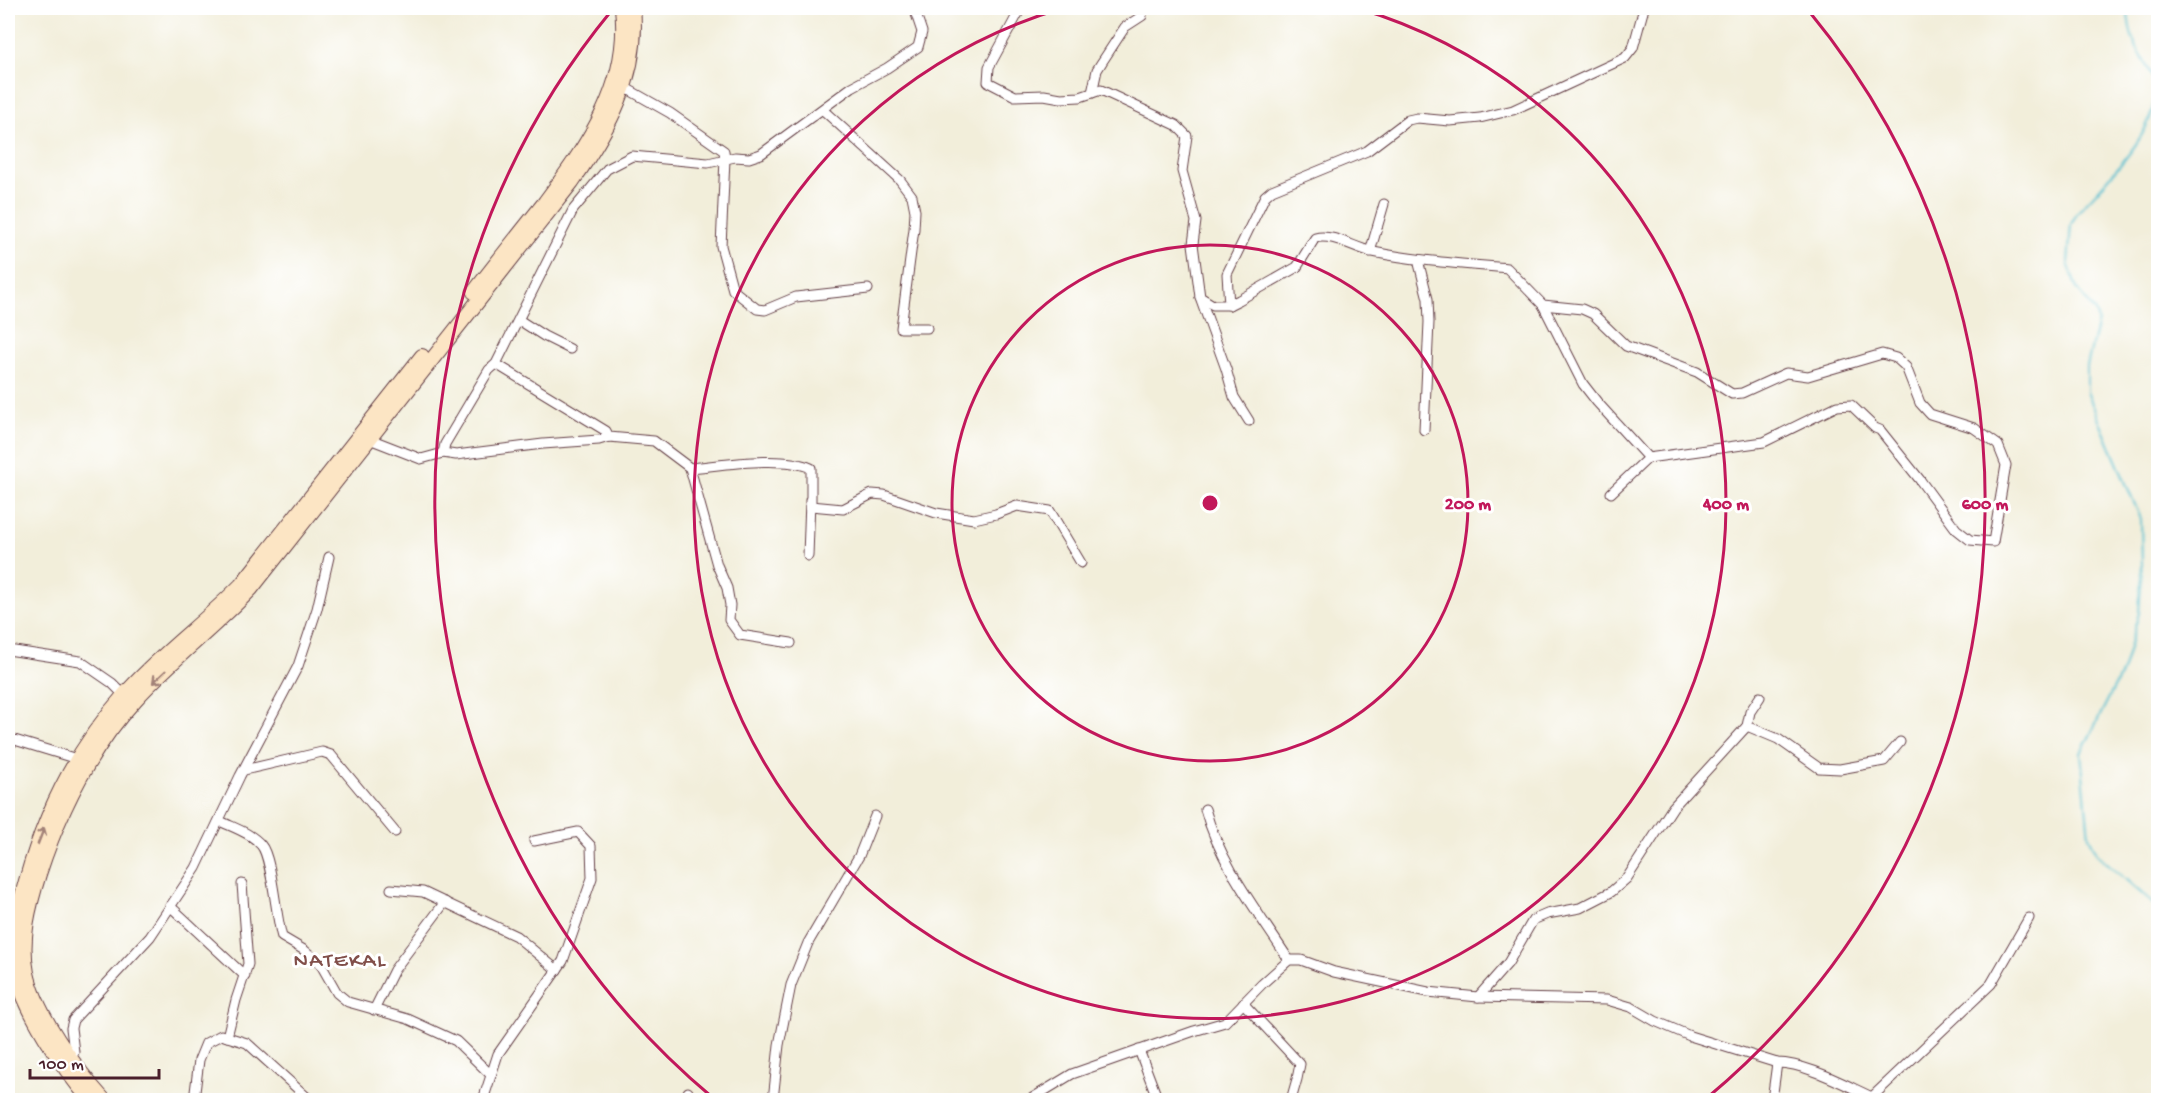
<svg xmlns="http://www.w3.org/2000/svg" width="2166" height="1108" viewBox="0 0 2166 1108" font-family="'Gochi Hand',sans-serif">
  <rect width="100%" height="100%" fill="#fff"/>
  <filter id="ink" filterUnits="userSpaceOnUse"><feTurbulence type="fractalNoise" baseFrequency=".0167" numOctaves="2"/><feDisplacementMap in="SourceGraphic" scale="12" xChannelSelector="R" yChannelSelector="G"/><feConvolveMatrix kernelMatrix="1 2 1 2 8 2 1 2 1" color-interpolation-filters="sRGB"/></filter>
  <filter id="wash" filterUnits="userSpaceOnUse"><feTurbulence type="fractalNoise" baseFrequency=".008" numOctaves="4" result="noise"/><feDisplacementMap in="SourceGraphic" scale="24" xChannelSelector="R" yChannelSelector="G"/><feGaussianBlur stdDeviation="1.35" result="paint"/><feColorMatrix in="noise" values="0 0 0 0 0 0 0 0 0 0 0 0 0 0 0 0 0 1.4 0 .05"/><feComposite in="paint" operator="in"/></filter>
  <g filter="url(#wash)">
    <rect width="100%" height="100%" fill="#f2eeda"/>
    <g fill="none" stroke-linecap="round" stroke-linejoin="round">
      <path stroke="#54bfd0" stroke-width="2" d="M2127,8C2129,18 2129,29 2133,39C2138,53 2149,66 2153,80C2166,127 2105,181 2077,213L2071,224L2068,263L2076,287L2095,312L2098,321L2087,366V392L2141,519L2142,566L2139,613L2122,672L2081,753L2089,837L2098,855L2158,908"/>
    </g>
  </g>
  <g filter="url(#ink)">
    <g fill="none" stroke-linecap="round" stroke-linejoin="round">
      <g stroke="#633e45" stroke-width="11">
        <g id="street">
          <path d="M1021,8L989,67L988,82L1015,96L1044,95L1061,98L1080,97L1101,90L1176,125L1187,136L1182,171L1196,221L1193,244L1200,297L1213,305H1229L1239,300L1297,267L1315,238C1333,233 1354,248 1373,252C1417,261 1462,264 1507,268L1543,305L1582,309L1593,314L1626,346L1697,372L1732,394L1742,393L1786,373L1808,376L1882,354L1896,358L1906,367L1920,403L1930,414L1974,428L1998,445L2006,465L1993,542L1970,540L1956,529L1920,480L1880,430L1875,428L1851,405L1837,406L1764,442L1648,458L1611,493"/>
          <path d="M624,87L670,113L724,151L725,159L721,246L733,290L757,309L765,310L796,297L868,289"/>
          <path d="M1092,93L1097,70L1102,62L1125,27L1142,16"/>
          <path d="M823,110L900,180L912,196L915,211L914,229L901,328H927"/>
          <path d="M1370,252L1384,204"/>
          <path d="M1418,260L1428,299L1429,322L1424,430"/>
          <path d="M1200,297L1226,369L1234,397L1249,421"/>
          <path d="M1229,305L1227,274L1265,196L1272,190L1367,151L1408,120L1417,118L1450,121L1480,118L1513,110L1625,58L1633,48L1644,8"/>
          <path d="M1543,305L1583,384L1597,402L1648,458"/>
          <path d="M519,320L544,336L570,349"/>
          <path d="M496,364L606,431L609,437"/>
          <path d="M367,438L421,459L443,453L456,455L543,444L599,440L609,437L654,441L690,468L717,565L727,588L730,605L729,620L740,635L791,643"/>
          <path d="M443,453L445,444L489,370L496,364L573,210L607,169L632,156L708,163L735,157L749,158L761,154L852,87L887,68L918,47L922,32L914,8"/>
          <path d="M690,468C723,465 782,455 811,468V506L843,509L872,494L884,495L936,513L974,519L996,514L1017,506L1050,511L1081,563"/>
          <path d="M808,556L810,500"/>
          <path d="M8,650L80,661L112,683L126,697"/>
          <path d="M1747,726L1778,739L1819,768L1840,769L1884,761L1900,742"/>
          <path d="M8,738L77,759"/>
          <path d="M244,770L322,752L331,755L395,832"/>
          <path d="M1205,809C1220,864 1258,912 1289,960"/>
          <path d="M220,821C234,828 251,833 261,845C272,857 276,918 282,937L304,950L320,963L337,993L348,1002L408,1019L456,1041L491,1075"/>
          <path d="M391,889L423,892L516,936L557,970"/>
          <path d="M170,906L245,976"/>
          <path d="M1478,997L1508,963L1533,920L1547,914L1580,908L1611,892L1627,878L1673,807L1747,726L1750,712L1760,697"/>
          <path d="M1243,1003L1300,1064L1297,1079L1291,1100"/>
          <path d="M374,1010L394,970L445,902"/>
          <path d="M227,1037L236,1000L248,964L242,884"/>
          <path d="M1139,1050L1158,1100"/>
          <path d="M67,1060L74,1052L71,1028L73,1020L150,937L196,868L240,776L298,666L317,609L329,557"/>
          <path d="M1872,1097L1991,984L2029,918"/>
          <path d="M194,1100L199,1060L206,1043L221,1035L247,1043L310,1100"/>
          <path d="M483,1100L498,1054L563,961L592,878L591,846L578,832L534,841"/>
          <path d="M686,1100L688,1092"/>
          <path d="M773,1100L779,1045L791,985L808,943L859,856L875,816"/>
          <path d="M1029,1100L1072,1074L1194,1031L1225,1022L1262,984L1289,960H1301L1334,972L1428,992L1478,997L1607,1000L1631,1007L1655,1021L1690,1036L1777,1063C1806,1063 1845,1085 1872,1097L1875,1100"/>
          <path d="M1772,1100L1777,1063"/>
        </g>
      </g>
      <g stroke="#633e45" stroke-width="16">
        <g id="secondary">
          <path d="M474,292C497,262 521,232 545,202C588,144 631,84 622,8"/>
          <path d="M90,1100C64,1070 21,1006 15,967C11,938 18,909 26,881C45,812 77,748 125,694C160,654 204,623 241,585L422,356"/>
          <path d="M104,1100C76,1069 36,1014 27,973C20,939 29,906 39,874C60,810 89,750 135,700C171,660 214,628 251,589L572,182C609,129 640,75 633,8"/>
        </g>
      </g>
      <use href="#street" stroke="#fff" stroke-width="9"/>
      <use href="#secondary" stroke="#fce5c4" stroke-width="14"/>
    </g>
    <defs><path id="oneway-shaft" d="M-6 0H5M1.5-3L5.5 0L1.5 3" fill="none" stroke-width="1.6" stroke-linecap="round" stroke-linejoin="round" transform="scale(1.5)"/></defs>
    <g stroke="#a38278">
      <use href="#oneway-shaft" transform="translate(159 677) rotate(136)"/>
      <use href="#oneway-shaft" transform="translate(41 836) rotate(-69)"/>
    </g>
  </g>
  <g fill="none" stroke="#c2185b" stroke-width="3">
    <circle cx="1210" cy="503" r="258"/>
    <path d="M1357 8A516 516 0 1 1 1063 8"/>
    <path d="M712 1097A775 775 0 0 1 612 10M1808 10A775 775 0 0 1 1708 1097"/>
  </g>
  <g text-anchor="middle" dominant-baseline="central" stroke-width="6" stroke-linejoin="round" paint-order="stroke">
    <g font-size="22" letter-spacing="1.5" fill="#814f4a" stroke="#fff">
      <text x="340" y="962">NATEKAL</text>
    </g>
  </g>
  <circle cx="1210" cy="503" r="9" fill="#c2185b" stroke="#fff" stroke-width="3"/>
  <g font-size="18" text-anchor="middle" font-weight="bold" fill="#c2185b" stroke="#fff" stroke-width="6" stroke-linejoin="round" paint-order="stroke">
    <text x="1468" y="509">200 m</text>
    <text x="1726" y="509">400 m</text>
    <text x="1985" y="509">600 m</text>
  </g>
  <rect width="2166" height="1108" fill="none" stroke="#fff" stroke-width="30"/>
  <path d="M30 1069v9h129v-9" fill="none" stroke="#4a1f2b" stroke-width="3"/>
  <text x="39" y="1069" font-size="18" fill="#4a1f2b" stroke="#ffffff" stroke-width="4.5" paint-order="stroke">100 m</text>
</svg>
